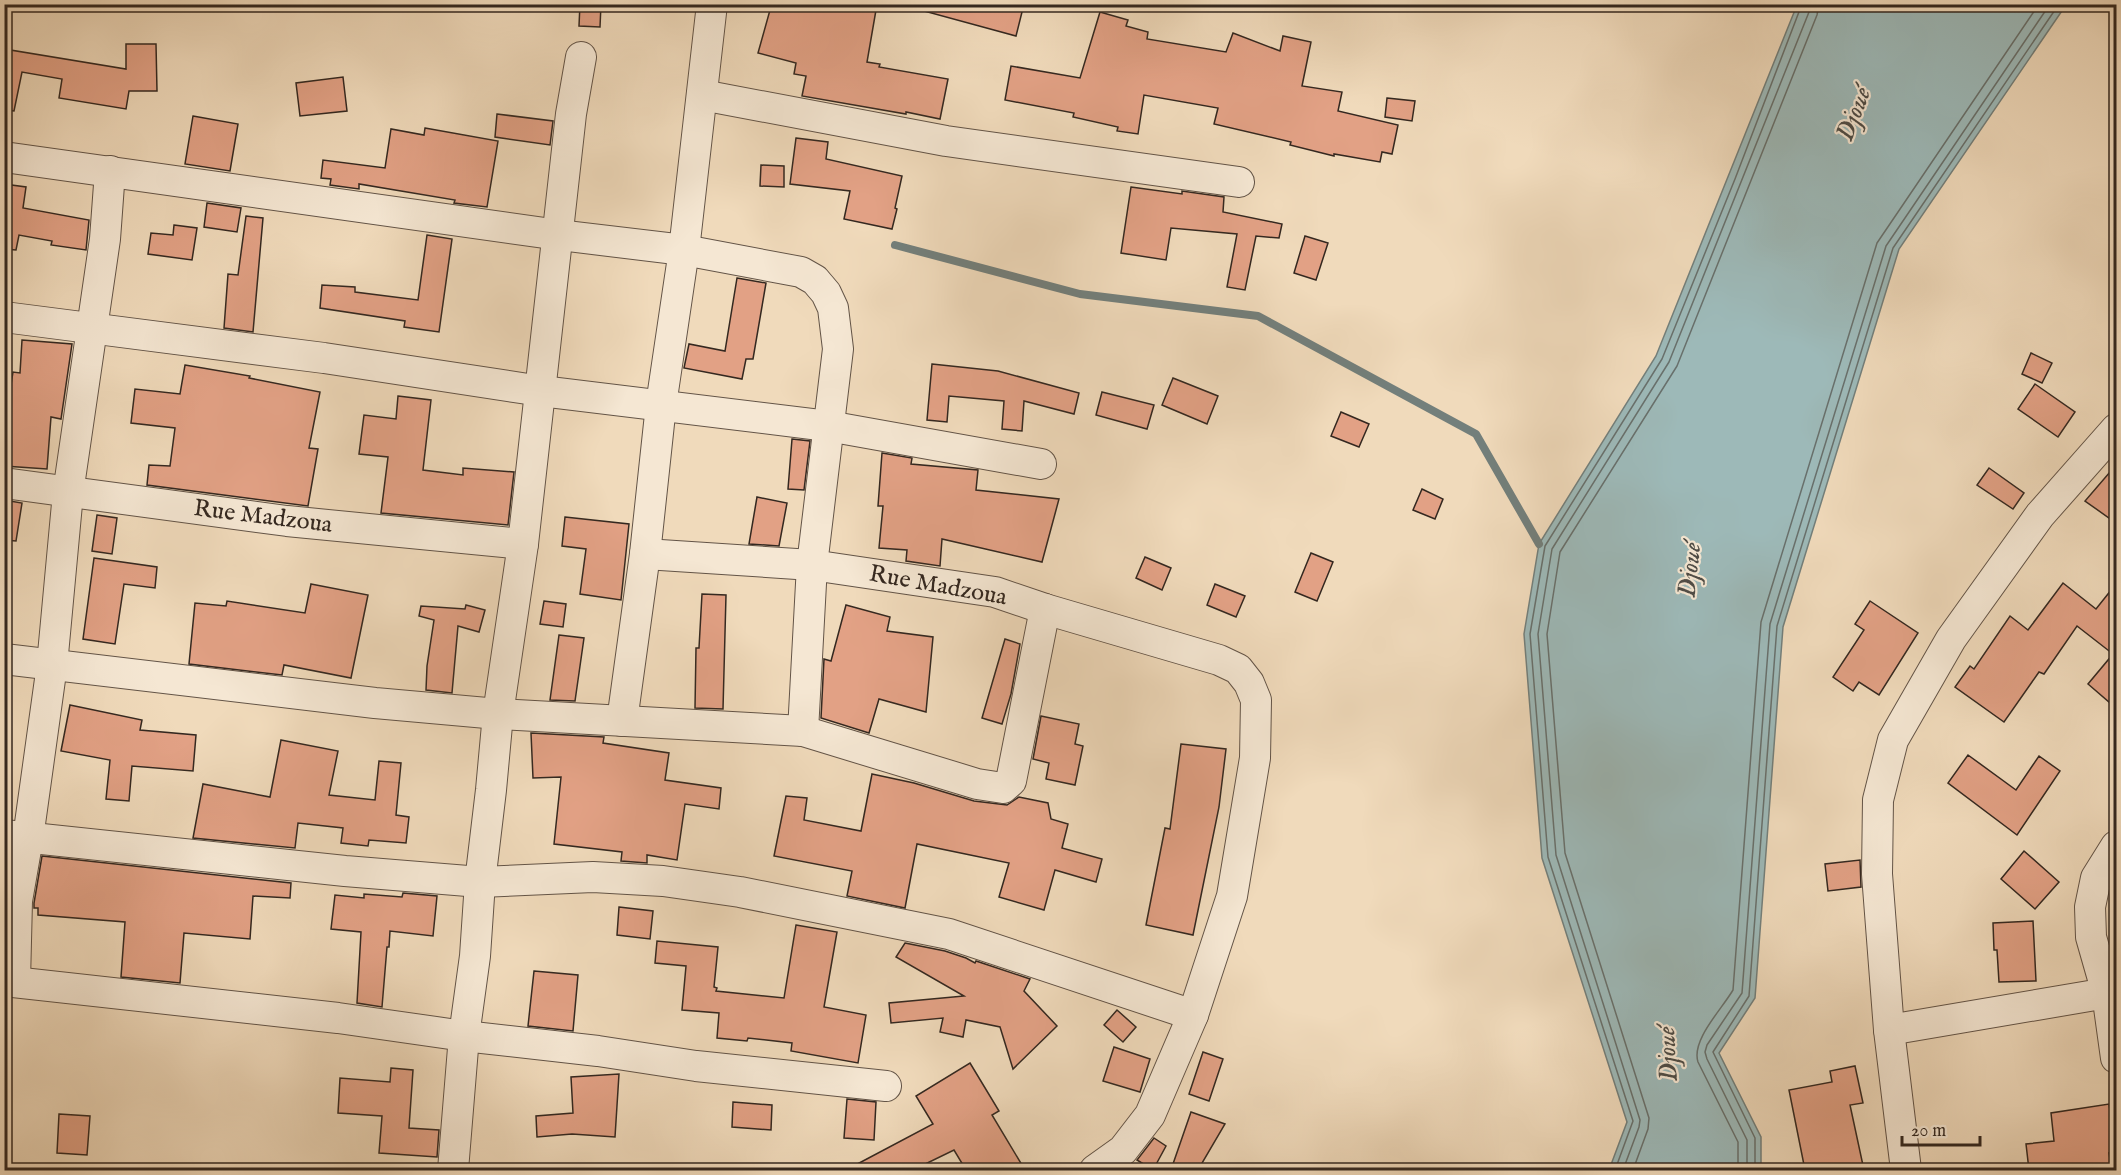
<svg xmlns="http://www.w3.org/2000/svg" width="2121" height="1175" viewBox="0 0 2121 1175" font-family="'IM FELL English',serif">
  <rect width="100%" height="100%" fill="#f0dabb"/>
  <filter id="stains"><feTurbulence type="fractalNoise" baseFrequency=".00333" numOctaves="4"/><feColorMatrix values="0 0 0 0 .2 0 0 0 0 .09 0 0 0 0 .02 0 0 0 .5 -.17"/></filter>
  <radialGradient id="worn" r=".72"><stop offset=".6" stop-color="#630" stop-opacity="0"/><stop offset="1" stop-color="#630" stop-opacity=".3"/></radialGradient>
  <path fill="#9db9b8" stroke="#737f7b" stroke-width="1.5" d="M1797,5H2066L1899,249L1783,627L1755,998L1719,1053L1761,1137V1170H1609L1627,1122L1542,858L1524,634L1539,544L1656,356Z"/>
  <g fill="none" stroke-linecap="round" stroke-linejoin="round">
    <g stroke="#68706c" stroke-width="1.5">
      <path d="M1615,1170L1633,1121L1548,857L1530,634L1545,546L1662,359L1735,179L1802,4"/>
      <path d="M1623,1170L1639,1127L1640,1120L1556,855L1538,634L1552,549L1669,362L1809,12L1810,4"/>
      <path d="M1633,1170L1648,1129L1649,1118L1565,853L1547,634L1560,552L1677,366L1817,15L1819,4"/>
      <path d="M1738,1170V1142L1698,1062C1691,1040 1722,1009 1733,990L1761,622L1877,243L2039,4"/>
      <path d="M1747,1170V1140L1707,1059L1705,1052L1707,1045L1742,993L1770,624L1886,246L2050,4"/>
      <path d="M1755,1170V1138L1713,1052L1749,996L1777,626L1893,248L2059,4"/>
    </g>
    <path stroke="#737f7b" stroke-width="8" d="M895,245L1080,294L1258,316L1476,434L1539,544"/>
  </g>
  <g fill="#e2a185" stroke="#342820" stroke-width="1.5">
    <path d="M580,4H601L600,27L579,26Z"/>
    <path d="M783,4H844L876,10L867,62L880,64L879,67L948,79L940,119L906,112V114L802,96L806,76L794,74L796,63L758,53L770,10L782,11Z"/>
    <path d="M925,4H1024L1016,36L924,11Z"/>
    <path d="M1100,12L1128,20L1126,26L1148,32L1147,39L1226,52L1233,33L1280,51L1283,36L1311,42L1302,86L1342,92L1338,111L1398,125L1392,154L1382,152L1380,162L1334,154V156L1290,145L1291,142L1214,124L1218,108L1144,95L1138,134L1117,131L1118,127L1073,117L1074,113L1005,100L1011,66L1080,78Z"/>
    <path d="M126,44H156L157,91H129L126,109L59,98L62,79L22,72L14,111L4,110V49L126,69Z"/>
    <path d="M343,77L347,111L300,116L296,83Z"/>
    <path d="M1387,98L1415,101L1412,121L1385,117Z"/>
    <path d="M497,114L553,121L550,145L495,137Z"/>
    <path d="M193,116L238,124L230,171L185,164Z"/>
    <path d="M425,128L498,141L487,207L454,203L455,200L359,184V189L330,185L331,179L321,178L323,160L385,168L391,129L424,135Z"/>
    <path d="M796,138L828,142L826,159L902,176L895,208L897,209L892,229L844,219L850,191L790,184Z"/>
    <path d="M761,165L784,166V187L760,186Z"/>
    <path d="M4,184L26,187L23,208L89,220L86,250L51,245L52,241L19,235L16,250L4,249Z"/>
    <path d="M1131,187L1182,194V191L1224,197L1223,212L1282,224L1279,238L1256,236L1245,290L1227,287L1237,234L1171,228L1166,260L1121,253Z"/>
    <path d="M207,203L241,208L237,232L204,227Z"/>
    <path d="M246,216L263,218L253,332L224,328L228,274L238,275Z"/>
    <path d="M174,225L197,228L192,260L148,254L151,233L173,235Z"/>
    <path d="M427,235L452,239L439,332L404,327L405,321L320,308L322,285L355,287V292L418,300Z"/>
    <path d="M1305,236L1328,243L1316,280L1294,273Z"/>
    <path d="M737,278L766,283L753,359H746L742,379L684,368L689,344L725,351Z"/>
    <path d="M22,340L72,344L61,419L51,417L47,469L4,466L7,410L13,372L20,373Z"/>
    <path d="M2031,353L2052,363L2042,383L2022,374Z"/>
    <path d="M932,364L998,371L1079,393L1074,414L1024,401L1022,431L1002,429L1004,401L949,396L947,422L927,420Z"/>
    <path d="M185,365L250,376L249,378L320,392L309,448L318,449L308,506L147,485L149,465L170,466L175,428L131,423L135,389L180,394Z"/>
    <path d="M1173,378L1218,396L1207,424L1162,405Z"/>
    <path d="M2035,384L2075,412L2058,437L2018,409Z"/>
    <path d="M1102,392L1154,405L1147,429L1096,415Z"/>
    <path d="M398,396L431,400L423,470L463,475V468L514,472L508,525L381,513L388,457L359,454L364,415L396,419Z"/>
    <path d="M1341,412L1369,424L1359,447L1331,436Z"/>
    <path d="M792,439L810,441L804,490L788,489Z"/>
    <path d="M882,453L912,458L911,464L978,470L976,490L1059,499L1042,562L942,539L940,566L906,561L907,550L879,548L883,506H878Z"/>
    <path d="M2116,465V523L2085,501Z"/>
    <path d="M1989,468L2024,493L2013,509L1977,485Z"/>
    <path d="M1422,489L1443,499L1435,519L1413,510Z"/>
    <path d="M757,497L787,503L779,546L749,544Z"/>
    <path d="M4,500L22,503L16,541L4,540Z"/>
    <path d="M97,515L117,518L112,554L92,551Z"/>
    <path d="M565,517L629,524L621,600L580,594L586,549L562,546Z"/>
    <path d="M1311,553L1333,562L1317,601L1295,592Z"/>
    <path d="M1145,557L1171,568L1162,590L1136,578Z"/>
    <path d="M94,558L157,567L155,588L124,584L115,644L83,639Z"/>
    <path d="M2063,583L2096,609L2116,584V708L2088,684L2113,654L2077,626L2044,674L2039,672L2004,722L1955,687L1970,666L1974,669L2010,616L2028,630Z"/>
    <path d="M311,584L368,595L351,678L284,665L282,675L189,664L195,603L226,606L227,601L305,613Z"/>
    <path d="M1215,584L1245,596L1236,617L1207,605Z"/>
    <path d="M702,594L726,595L723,709L695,708L696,648H699Z"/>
    <path d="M544,601L566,604L563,627L540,624Z"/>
    <path d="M1870,601L1918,633L1879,695L1859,682L1853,691L1833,677L1864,630L1855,624Z"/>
    <path d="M466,605L485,610L479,632L458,626L452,693L426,690L427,666L434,620L419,616L421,606L465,609Z"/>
    <path d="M846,605L890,617L887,631L933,637L926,712L879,699L869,733L821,718L824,659L831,661Z"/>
    <path d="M559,635L584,638L575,701L550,700Z"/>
    <path d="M1005,639L1020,644L1011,694L1002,724L982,718Z"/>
    <path d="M70,705L142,720L140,730L196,735L193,771L132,766L129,801L106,799L110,760L61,751Z"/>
    <path d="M1041,716L1079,724L1075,744L1083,746L1075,785L1046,779L1049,763L1033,759Z"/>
    <path d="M531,733L604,737L603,743L669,753L665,780L721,788L719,809L685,804L677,860L647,855V863L621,861L622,852L554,844L561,777L533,778Z"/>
    <path d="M281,740L338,751L329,795L375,800L379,761L401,763L396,815L409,817L406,843L369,840L368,846L341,843L343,828L298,823L295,848L193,838L203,784L270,797Z"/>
    <path d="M1181,744L1226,749L1219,807L1193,935L1146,925L1165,828L1170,829Z"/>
    <path d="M1968,755L2016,790L2039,756L2060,771L2017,835L1948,783Z"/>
    <path d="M872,774L914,783L974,801L1007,805L1019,797L1048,803L1051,819L1068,824L1062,848L1102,859L1096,882L1055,870L1044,910L999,897L1009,863L917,844L905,908L847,896L852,871L774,856L786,796L807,798L804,820L861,831Z"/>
    <path d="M2024,851L2059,882L2035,909L2001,879Z"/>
    <path d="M42,856L291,883L290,898L253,896L250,939L184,933L180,983L121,977L125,922L38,915V908H34V903Z"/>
    <path d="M1860,860L1861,887L1828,891L1825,864Z"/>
    <path d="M403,893L437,896L433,936L390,931L389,947H387L382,1007L357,1003L361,932L331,929L335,895L364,898V894L402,897Z"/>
    <path d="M619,907L653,911L650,939L617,935Z"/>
    <path d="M2033,921L2036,981L1999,982L1997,950H1994L1993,923Z"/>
    <path d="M796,925L837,932L824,1007L866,1015L858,1063L791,1051L792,1043L748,1038L747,1041L717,1038L719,1013L682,1010L686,966L655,963L657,941L718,947L714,987L717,988L716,991L784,998Z"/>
    <path d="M905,943L945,951L966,958L975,963L976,961L1030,979L1024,991L1057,1026L1013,1069L1000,1027L966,1020L963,1037L940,1032L943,1018L891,1023L889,1003L964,996L896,957Z"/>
    <path d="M534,971L578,975L573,1031L528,1026Z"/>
    <path d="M1117,1010L1136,1027L1123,1042L1104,1025Z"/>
    <path d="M1114,1047L1150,1059L1140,1092L1103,1081Z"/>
    <path d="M1203,1052L1223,1059L1209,1101L1189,1094Z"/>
    <path d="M970,1063L999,1111L992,1115L1025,1170H966L954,1150L913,1170H846L933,1124L916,1096Z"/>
    <path d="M1855,1066L1863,1103L1850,1105L1864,1170H1805L1789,1090L1832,1082L1830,1071Z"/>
    <path d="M391,1068L413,1070L409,1128L439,1130L437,1157L379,1153L382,1116L338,1113L340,1078L390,1082Z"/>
    <path d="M619,1074L615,1137L572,1134L537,1137L536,1116L573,1113L571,1077Z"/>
    <path d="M847,1099L876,1102L874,1140L844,1138Z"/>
    <path d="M733,1102L772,1105L771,1130L732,1127Z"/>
    <path d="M2109,1104L2116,1152L2109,1153L2111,1166L2073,1170H2029L2026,1144L2054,1141L2051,1113Z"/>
    <path d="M1191,1112L1225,1124L1198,1170H1184L1173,1164Z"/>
    <path d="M59,1114L90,1116L87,1155L57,1153Z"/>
    <path d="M1154,1138L1166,1146L1153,1170L1137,1160Z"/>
  </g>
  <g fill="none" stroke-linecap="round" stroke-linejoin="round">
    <g stroke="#635447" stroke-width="32">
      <g id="minor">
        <path d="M702,95L946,141L1239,182"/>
        <path d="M4,157L559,235L684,250L801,272L815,280L826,293L833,308L838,349L812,565L803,731"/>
        <path d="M4,317L324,358L541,391L828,426L1041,464"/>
        <path d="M4,483L287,521L523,544"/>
        <path d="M645,554L812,565L995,592L1045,609L1219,660L1238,669L1249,683L1256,700L1255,758L1232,896L1193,1015L1150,1115L1123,1150L1095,1170"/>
        <path d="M4,659L375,703L498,714L803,731L977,784L1003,788L1011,781L1045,609"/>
        <path d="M622,721L645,554L661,405L684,250L712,4"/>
        <path d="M4,835L345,871L480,882L593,877L663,881L740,892L949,934L1193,1015"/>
        <path d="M2116,846L2096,878L2090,907L2091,937L2107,993L2116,1058"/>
        <path d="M4,981L338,1018L464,1036L598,1051L696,1066L886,1086"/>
        <path d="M15,981L17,901L28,838L52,665L68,493L105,239L110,171"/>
        <path d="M1889,1030L2107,993"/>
        <path d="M453,1170L464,1036L475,956L480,882L491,790L498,714L523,544L571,114L581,57"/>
        <path d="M1906,1170L1889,1030L1877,874L1878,800L1893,740L1951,639L2040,515L2116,429"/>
      </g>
    </g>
    <use href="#minor" stroke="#f5e7d3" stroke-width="30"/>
  </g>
  <g text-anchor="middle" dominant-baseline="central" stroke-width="4.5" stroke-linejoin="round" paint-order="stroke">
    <g font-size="24" fill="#342820" stroke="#f5e7d3">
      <text transform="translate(263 517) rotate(7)">Rue Madzoua</text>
      <text transform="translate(938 586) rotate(10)">Rue Madzoua</text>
    </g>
    <g font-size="26" font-style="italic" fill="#4e4c46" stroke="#f5e7d3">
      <text transform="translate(1854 114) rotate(-69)">Djoué</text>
      <text transform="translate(1690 570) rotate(-84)">Djoué</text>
      <text transform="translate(1668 1054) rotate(-93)">Djoué</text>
    </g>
  </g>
  <rect width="2121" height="1175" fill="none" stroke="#f0dabb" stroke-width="24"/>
  <rect x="6" y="6" width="2109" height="1163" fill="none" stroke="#342820" stroke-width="3"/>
  <rect x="12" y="12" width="2097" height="1151" fill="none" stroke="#342820" stroke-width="1.5"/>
  <path d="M1902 1136v9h78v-9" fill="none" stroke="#342820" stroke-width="3"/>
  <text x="1911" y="1136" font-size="18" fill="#342820" stroke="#f5e7d3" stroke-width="4.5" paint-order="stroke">20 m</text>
  <rect width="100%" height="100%" filter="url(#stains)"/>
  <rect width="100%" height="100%" fill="url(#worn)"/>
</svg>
